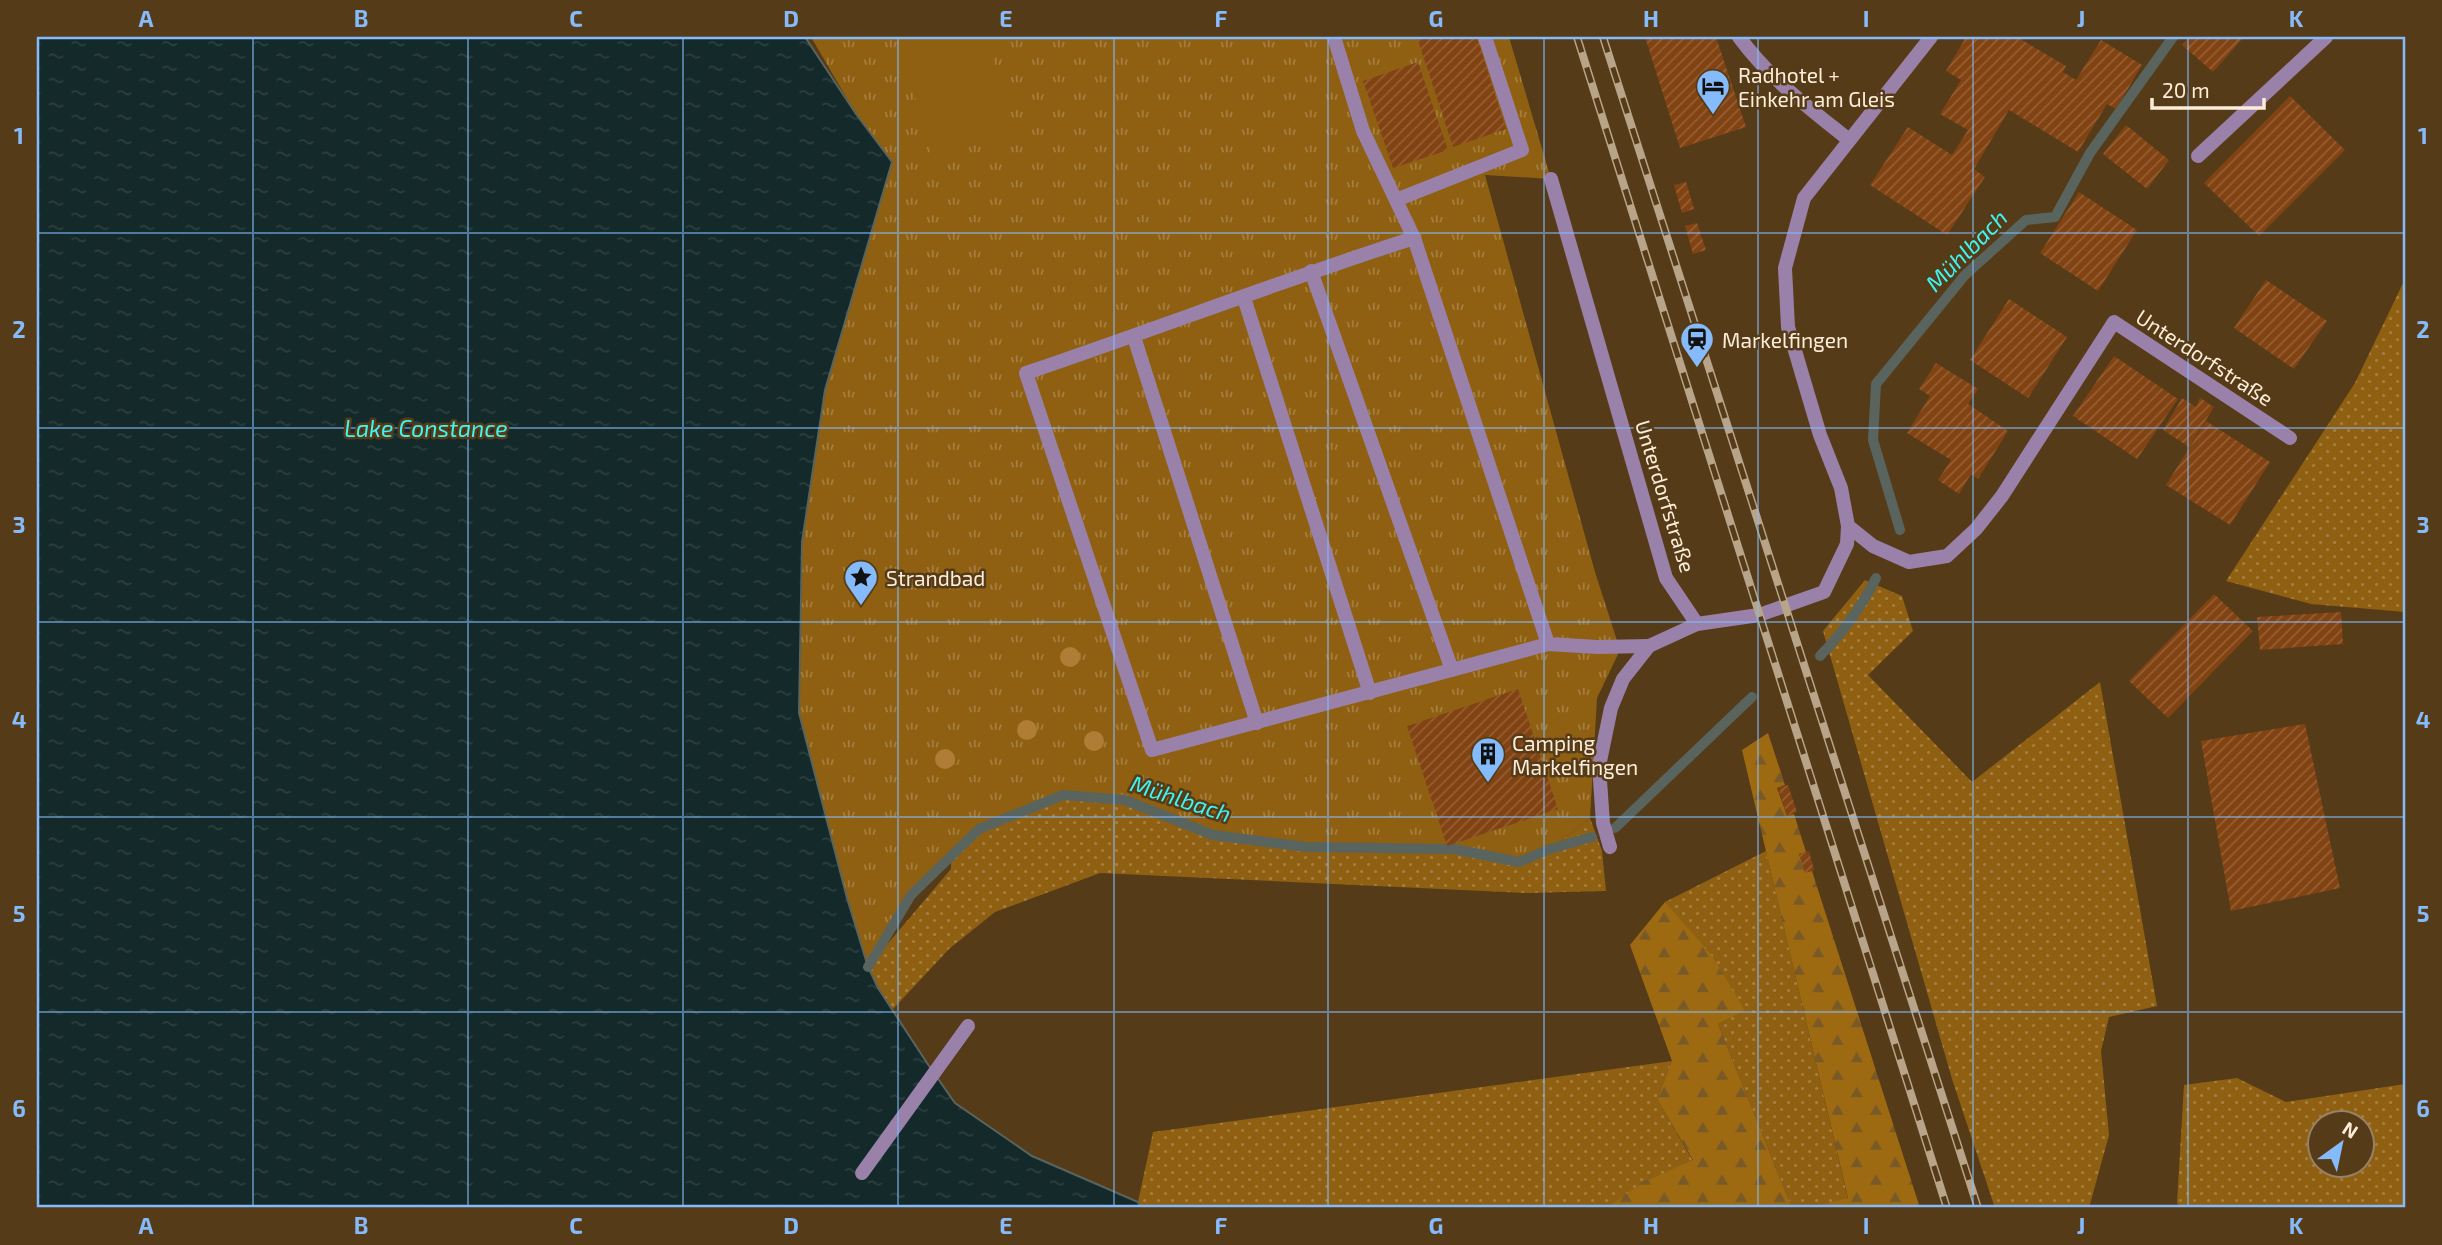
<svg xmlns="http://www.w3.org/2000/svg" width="2442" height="1245" viewBox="0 0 2442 1245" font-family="'Exo 2',sans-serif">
  <defs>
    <pattern id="grass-dots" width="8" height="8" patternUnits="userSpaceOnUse" patternTransform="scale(1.75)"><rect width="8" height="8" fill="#8f6012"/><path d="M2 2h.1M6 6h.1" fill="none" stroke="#a57f3f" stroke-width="1.8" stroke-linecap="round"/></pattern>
    <pattern id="forest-firs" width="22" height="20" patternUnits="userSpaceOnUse" patternTransform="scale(1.75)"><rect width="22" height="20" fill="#9e6a11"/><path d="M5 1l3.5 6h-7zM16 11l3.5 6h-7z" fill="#795a27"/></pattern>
    <pattern id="park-tufts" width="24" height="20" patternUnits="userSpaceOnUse" patternTransform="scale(1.75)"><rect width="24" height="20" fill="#8f6012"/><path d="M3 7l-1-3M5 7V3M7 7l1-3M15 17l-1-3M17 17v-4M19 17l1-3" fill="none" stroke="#a57f3f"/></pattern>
    <pattern id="water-ripples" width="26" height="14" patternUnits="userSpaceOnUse" patternTransform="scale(1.75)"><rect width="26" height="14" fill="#142a2a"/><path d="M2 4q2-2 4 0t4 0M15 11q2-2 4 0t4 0" fill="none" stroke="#2b3f3e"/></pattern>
    <pattern id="building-hatch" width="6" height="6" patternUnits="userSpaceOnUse" patternTransform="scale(1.75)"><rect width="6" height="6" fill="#824312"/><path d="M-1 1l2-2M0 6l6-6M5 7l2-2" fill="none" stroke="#955e34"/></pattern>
  </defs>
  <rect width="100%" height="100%" fill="#553b17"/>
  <g fill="url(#grass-dots)" fill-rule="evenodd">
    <path d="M2405,279V612L2311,604L2226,581L2355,383Z"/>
    <path d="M1865,580L1902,596L1913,631L1868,675L1972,782L2100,682L2157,1006L2109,1017L2101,1051L2109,1135L2089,1208H1995L1952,1079L1823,631Z"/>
    <path d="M909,652L1454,849L1519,862L1550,849L1590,818L1602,851L1606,891L1528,893L1100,873L995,912L949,949L893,1009L878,988L868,967L951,869L952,824Z"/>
    <path d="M1766,851L1848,1199L1810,1208H1792L1718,1024L1745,1011L1665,902Z"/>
    <path d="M1672,1061L1657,1099L1693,1161L1643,1182L1613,1204L1612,1208H1140L1138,1202L1153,1132Z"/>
    <path d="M2237,1078L2286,1102L2405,1084V1208H2181L2177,1203L2184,1085ZM2362,1122V1164H2320V1122Z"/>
  </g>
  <g fill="url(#forest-firs)">
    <path d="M1768,733L1785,785L1777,788L1787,816L1794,814L1806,852L1799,854L1805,872L1812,871L1920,1208H1810L1848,1198L1742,750Z"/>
    <path d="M1665,902L1713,957L1745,1011L1718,1024L1792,1208H1612V1204L1643,1182L1693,1160L1657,1099L1672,1061L1630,945Z"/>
  </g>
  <path fill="url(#park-tufts)" d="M811,37H1509L1551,179L1485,175L1595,572L1620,650L1597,698L1590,818L1550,849L1519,862L1454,849L1306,847L1213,835L1125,800L1063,795L979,829L911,895L868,967L847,898L799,713L802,542L825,390L892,162L856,114Z"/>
  <path fill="#8f6012" d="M899,37H987L1014,134L931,156Z"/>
  <path fill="url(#water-ripples)" stroke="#5a645e" stroke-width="2" d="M37,37H805L856,114L892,162L825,390L802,542L799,713L847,898L868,967L878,988L927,1063L955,1103L1032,1156L1138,1202L1140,1208H37Z"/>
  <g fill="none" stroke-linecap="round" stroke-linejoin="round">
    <g stroke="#5a645e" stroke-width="10">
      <path d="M1900,530L1873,440L1876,384L1965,275L2026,220L2055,217L2090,153L2173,37"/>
      <path d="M1820,656C1843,632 1861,608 1876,578"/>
      <path d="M1615,828L1752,697"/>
      <path d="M868,967L911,895L979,829L1063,795L1125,800L1213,835L1306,847L1454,849L1519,862L1550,849L1592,837"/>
    </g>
  </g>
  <g fill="url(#building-hatch)">
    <path d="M1417,37H1477L1506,129L1453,147Z"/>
    <path d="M1645,37H1716L1746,127L1680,148Z"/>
    <path d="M1966,37H2024L2022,40L2066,66L2063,72L2076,80L2101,40L2142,65L2116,109L2107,104L2078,152L2009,110L1974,169L1985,177L1947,235L1870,185L1908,127L1952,155L1968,130L1940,114L1961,80L1946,71Z"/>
    <path d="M2190,37H2244L2213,72L2182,45Z"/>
    <path d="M1418,62L1448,150L1393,168L1363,81Z"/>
    <path d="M2290,96L2345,150L2259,236L2204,183Z"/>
    <path d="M2126,125L2169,160L2147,189L2103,154Z"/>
    <path d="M1686,182L1694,209L1682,213L1674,185Z"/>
    <path d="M2079,192L2137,230L2098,291L2040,253Z"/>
    <path d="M1697,223L1706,250L1693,254L1685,226Z"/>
    <path d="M2266,280L2327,321L2294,369L2234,328Z"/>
    <path d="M2009,299L2067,337L2028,398L1970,360Z"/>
    <path d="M2114,356L2178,399L2137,459L2073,416Z"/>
    <path d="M1936,363L1978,389L1968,404L2008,431L1978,479L1971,474L1959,494L1938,480L1951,460L1907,433L1930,396L1919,389Z"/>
    <path d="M2182,398L2196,407L2200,398L2214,407L2189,447L2163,430Z"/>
    <path d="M2206,421L2270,462L2230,525L2166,485Z"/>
    <path d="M2214,594L2253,631L2168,718L2129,681Z"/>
    <path d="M2341,612L2343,644L2260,650L2257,617Z"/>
    <path d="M1518,689L1558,809L1447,846L1407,726Z"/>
    <path d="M2305,724L2340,888L2231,911L2201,741Z"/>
    <path d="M1788,785L1797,812L1787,816L1778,788Z"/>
    <path d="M1809,851L1814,870L1805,873L1799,854Z"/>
  </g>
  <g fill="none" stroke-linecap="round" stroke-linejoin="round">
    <g stroke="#9a81a9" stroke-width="14">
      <path d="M1334,37L1363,131L1414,238"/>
      <path d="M1551,179L1666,578L1697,624L1649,646L1623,679L1611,708L1599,766L1603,823L1610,847"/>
      <path d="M1396,200L1522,150L1485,37"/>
      <path d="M1311,271L1452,670"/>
      <path d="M1244,298L1370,693"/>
      <path d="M1134,337L1257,723"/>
      <path d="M1548,644L1414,238C1283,280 1156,329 1026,373L1152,750L1548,644L1597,647L1649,646"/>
      <path d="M862,1173L968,1026"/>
    </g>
    <g stroke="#9a81a9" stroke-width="14">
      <path d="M1739,37C1770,79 1808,107 1849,140"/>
      <path d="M2198,156L2326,37"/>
      <path d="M1848,526L1873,546L1909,562L1947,556L1976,529L2002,496L2114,322L2290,438"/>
      <path d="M1697,624L1759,615L1824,592L1847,544L1848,526L1841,488L1820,435L1788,327L1785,268L1804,198L1931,37"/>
    </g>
    <g stroke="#b8a489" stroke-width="8">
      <g id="rail">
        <path d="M1577,37L1947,1208"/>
        <path d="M1603,37L1978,1208"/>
      </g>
    </g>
    <use href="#rail" stroke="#553b17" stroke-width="5" stroke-dasharray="16" stroke-linecap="butt"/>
  </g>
  <g fill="#af7d36">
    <circle cx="1070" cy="657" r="10"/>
    <circle cx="1027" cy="730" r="10"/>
    <circle cx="1094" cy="741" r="10"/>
    <circle cx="945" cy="759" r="10"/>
  </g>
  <path fill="none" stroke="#85bbfb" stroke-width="2" stroke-opacity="0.55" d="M253,37V1208M468,37V1208M683,37V1208M898,37V1208M1114,37V1208M1328,37V1208M1544,37V1208M1758,37V1208M1973,37V1208M2188,37V1208M37,233H2405M37,428H2405M37,622H2405M37,817H2405M37,1012H2405"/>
  <defs>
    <g id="hotel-pin" transform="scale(1.75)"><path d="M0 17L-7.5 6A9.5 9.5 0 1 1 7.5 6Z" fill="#85bbfb" stroke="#553b17"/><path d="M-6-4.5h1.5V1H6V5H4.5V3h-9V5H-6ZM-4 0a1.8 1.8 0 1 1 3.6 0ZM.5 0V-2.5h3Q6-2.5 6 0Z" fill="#111"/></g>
    <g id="station-pin" transform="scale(1.75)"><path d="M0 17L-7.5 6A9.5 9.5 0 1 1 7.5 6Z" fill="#85bbfb" stroke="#553b17"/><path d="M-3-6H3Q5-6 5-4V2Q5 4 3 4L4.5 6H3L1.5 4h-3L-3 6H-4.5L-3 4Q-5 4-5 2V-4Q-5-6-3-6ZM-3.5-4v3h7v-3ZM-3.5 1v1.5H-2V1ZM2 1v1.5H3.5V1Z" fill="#111"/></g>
    <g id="sight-pin" transform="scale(1.75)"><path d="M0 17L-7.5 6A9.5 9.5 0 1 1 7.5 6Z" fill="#85bbfb" stroke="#553b17"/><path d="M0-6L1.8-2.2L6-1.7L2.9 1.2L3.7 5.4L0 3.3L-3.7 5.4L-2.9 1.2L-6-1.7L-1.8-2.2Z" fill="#111"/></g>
    <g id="building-pin" transform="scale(1.75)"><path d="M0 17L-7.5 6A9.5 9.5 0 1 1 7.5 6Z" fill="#85bbfb" stroke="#553b17"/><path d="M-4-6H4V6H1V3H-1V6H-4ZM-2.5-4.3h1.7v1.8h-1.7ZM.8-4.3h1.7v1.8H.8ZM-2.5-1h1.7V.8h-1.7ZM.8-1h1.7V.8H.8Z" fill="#111"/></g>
  </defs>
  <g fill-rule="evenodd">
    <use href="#hotel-pin" x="1713" y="86"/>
    <use href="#station-pin" x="1697" y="339"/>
    <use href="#sight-pin" x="861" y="577"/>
    <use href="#building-pin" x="1488" y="754"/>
  </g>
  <g text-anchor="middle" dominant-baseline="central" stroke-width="5" stroke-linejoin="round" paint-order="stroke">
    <g font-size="21" fill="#fdedd9" stroke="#553b17" text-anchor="start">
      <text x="1738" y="74">Radhotel +<tspan x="1738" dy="24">Einkehr am Gleis</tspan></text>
      <text x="1722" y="339">Markelfingen</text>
      <text x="886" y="577">Strandbad</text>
      <text x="1512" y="742">Camping<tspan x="1512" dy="24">Markelfingen</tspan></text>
    </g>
    <g font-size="21" fill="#fdedd9" stroke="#553b17">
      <text transform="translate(2205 357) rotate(33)">Unterdorfstraße</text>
      <text transform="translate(1666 496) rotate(73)">Unterdorfstraße</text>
    </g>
    <g font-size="23" font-style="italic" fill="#3ff4f1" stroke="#553b17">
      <text transform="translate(1966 250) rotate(-45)">Mühlbach</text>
      <text x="426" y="428">Lake Constance</text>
      <text transform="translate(1181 798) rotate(18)">Mühlbach</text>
    </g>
  </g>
  <rect width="2442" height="1245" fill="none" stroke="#553b17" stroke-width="77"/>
  <g transform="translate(2341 1144) rotate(33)"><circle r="33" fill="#553b17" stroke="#988265" stroke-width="2"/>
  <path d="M0-5L12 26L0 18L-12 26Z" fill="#85bbfb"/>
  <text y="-10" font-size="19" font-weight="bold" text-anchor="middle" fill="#fdedd9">N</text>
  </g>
  <path d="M2152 98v10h112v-10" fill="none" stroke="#fdedd9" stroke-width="3.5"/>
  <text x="2162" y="98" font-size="21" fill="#fdedd9" stroke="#553b17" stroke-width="5" paint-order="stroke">20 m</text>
  <rect x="38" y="38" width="2366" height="1168" fill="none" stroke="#85bbfb" stroke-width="2.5"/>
  <g font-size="23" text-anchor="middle" font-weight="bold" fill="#85bbfb">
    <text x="146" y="27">A</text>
    <text x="361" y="27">B</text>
    <text x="576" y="27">C</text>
    <text x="791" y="27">D</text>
    <text x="1006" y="27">E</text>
    <text x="1221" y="27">F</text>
    <text x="1436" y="27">G</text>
    <text x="1651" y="27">H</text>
    <text x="1866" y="27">I</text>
    <text x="2081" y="27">J</text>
    <text x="2296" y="27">K</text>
    <text x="19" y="144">1</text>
    <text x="2423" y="144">1</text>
    <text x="19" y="338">2</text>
    <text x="2423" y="338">2</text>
    <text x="19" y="533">3</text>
    <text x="2423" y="533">3</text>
    <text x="19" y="728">4</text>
    <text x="2423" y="728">4</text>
    <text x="19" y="922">5</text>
    <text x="2423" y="922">5</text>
    <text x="19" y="1117">6</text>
    <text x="2423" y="1117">6</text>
    <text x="146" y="1234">A</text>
    <text x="361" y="1234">B</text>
    <text x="576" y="1234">C</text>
    <text x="791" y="1234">D</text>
    <text x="1006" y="1234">E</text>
    <text x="1221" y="1234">F</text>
    <text x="1436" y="1234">G</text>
    <text x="1651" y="1234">H</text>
    <text x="1866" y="1234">I</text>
    <text x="2081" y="1234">J</text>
    <text x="2296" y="1234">K</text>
  </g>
</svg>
